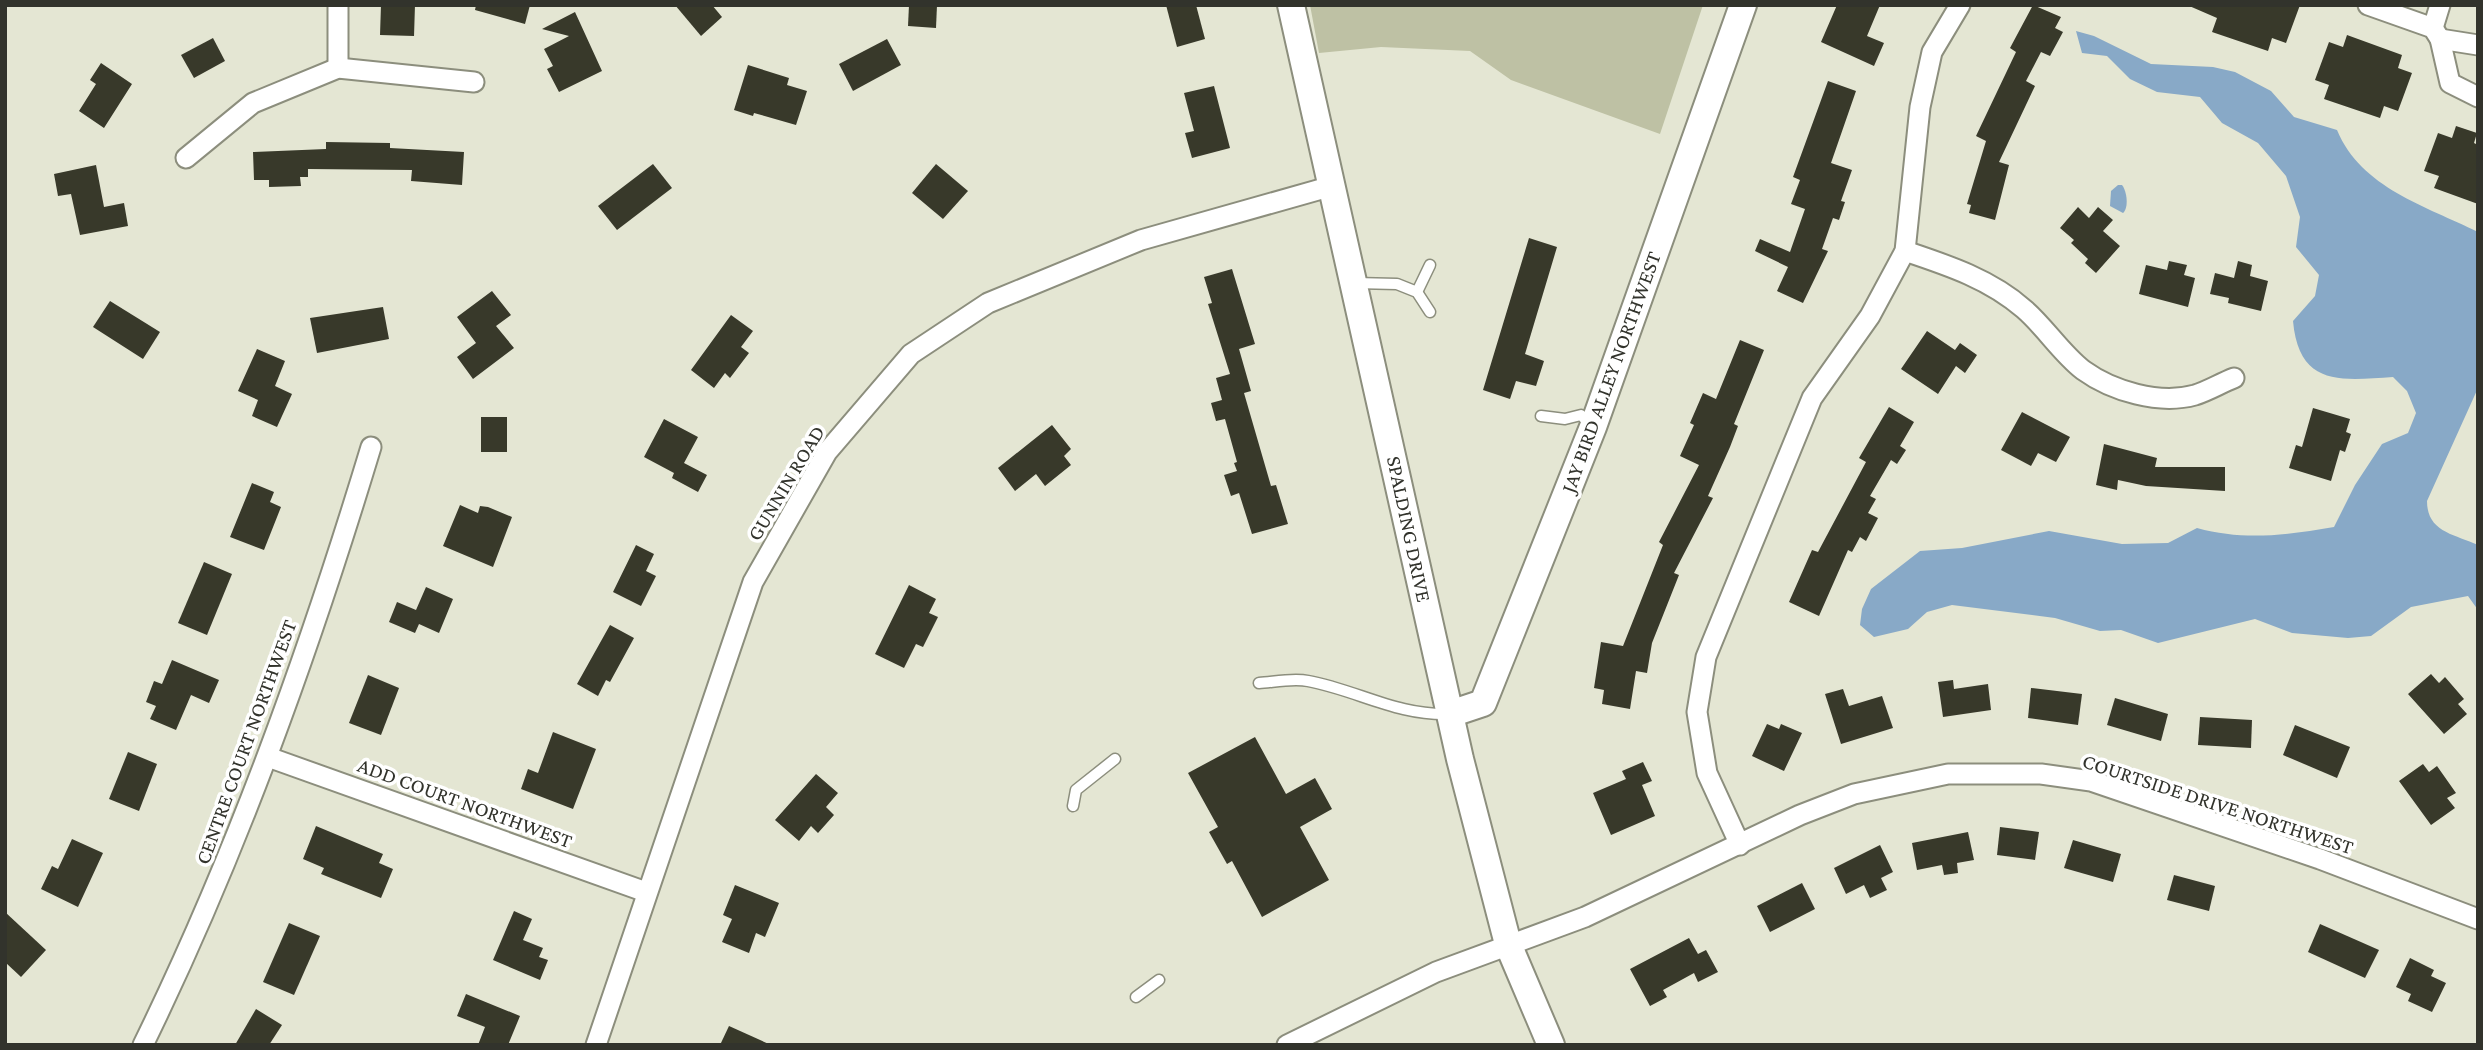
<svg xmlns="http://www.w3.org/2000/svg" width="2483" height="1050" viewBox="0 0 2483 1050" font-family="'Crimson Pro',serif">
  <rect width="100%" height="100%" fill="#e4e6d3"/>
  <path fill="#bec1a4" d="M1310,5H1703L1660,134L1511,80L1470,51L1381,47L1319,53Z"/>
  <g fill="#88a9c7">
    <path d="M2076,31L2094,36L2151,64L2213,67L2235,72L2271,91L2294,117L2337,130C2361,188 2426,206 2478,232V388L2427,501C2427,532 2454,534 2478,545V610L2468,596L2411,607L2371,636L2348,638L2292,633L2255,619L2158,643L2121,630L2100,631L2055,618L1952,605L1927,612L1908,629L1874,637L1860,625L1862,609L1871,589L1920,551L1962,548L2049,531L2122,544L2168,543L2197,528C2244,541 2287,535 2334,527L2355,485L2382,444L2408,433L2416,413L2407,391L2393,377C2343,380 2299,388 2293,321L2315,296L2319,275L2296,247L2300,217L2286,176L2258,143L2222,123L2200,97L2157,92L2130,79L2107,56L2082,53Z"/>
    <path d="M2118,185H2122C2127,191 2129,208 2123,213L2110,206L2111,191Z"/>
  </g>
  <g fill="#38392a">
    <path d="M381,5H415L414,36L380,35Z"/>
    <path d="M476,5H530L525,24L475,10Z"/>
    <path d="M675,5H712L722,17L701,36Z"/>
    <path d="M909,5H937L936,28L908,26Z"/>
    <path d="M1166,5H1196L1205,39L1177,47Z"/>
    <path d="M1837,5H1880L1867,36L1884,43L1874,66L1821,42Z"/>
    <path d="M2033,5L2061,17L2055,28L2063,32L2050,56L2041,52L2026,81L2035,86L1999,162L2009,165L1995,220L1969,213L1971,205L1967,204L1986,141L1976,136L2016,52L2010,48Z"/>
    <path d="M2187,5H2300L2286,43L2272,38L2268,51L2212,32L2217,18Z"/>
    <path d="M575,12L602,71L559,92L547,69L553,66L544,49L569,36L542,29Z"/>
    <path d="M2347,35L2402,55L2398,68L2412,73L2398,111L2384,106L2380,118L2324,99L2329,85L2315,80L2329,42L2343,47Z"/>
    <path d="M213,38L225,61L194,78L181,55Z"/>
    <path d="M887,39L901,65L853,91L839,64Z"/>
    <path d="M101,63L132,84L104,128L79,111L96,84L90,80Z"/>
    <path d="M748,65L789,78L787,85L807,91L796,125L754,113L753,116L734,110Z"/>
    <path d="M1828,81L1856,91L1831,163L1852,170L1841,201L1845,202L1839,220L1833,218L1822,249L1828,251L1803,303L1777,291L1788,267L1755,251L1760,239L1790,252L1805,209L1791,204L1800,180L1793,177Z"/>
    <path d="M1214,86L1230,148L1192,158L1185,133L1194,131L1184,93Z"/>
    <path d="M2456,126L2477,133L2474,143L2478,145V204L2434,188L2439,176L2424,171L2438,133L2452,138Z"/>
    <path d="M326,142L390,143V148L464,152L462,185L411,181L412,170L308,169V177H300L301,186L269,187V180H254L253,152L326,149Z"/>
    <path d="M653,164L672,188L617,230L598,206Z"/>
    <path d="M936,164L968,191L943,219L912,193Z"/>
    <path d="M96,165L104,207L124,203L128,226L80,235L71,194L58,196L54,174Z"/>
    <path d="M2078,207L2089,218L2098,207L2113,220L2103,231L2120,246L2096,273L2085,263L2088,259L2071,243L2074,240L2060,228Z"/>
    <path d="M1529,238L1557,247L1525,354L1544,361L1536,386L1516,381L1510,399L1483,390Z"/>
    <path d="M2169,261L2187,265L2184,275L2195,278L2188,307L2139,294L2146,265L2167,270Z"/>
    <path d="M2238,261L2252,265L2250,276L2268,281L2261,311L2228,303L2229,298L2210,294L2215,273L2234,278Z"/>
    <path d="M1232,269L1255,344L1239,349L1251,391L1244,393L1271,486L1276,485L1288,524L1252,534L1239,493L1231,496L1224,475L1237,471L1234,463L1237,462L1225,419L1216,421L1211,403L1222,400L1216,378L1230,374L1208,304L1212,303L1204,277Z"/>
    <path d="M492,291L511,315L496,326L514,348L473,379L457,357L476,343L457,317Z"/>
    <path d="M110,301L160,332L143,359L93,327Z"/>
    <path d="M383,307L389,339L317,353L310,318Z"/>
    <path d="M731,315L753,331L741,347L749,353L730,378L725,373L714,388L691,370Z"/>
    <path d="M1927,331L1955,350L1960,343L1977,355L1965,373L1956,366L1938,394L1901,369Z"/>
    <path d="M1740,340L1764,350L1734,424L1738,426L1730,447L1708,496L1713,498L1674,573L1679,575L1652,643L1647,673L1636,671L1630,709L1602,704L1604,690L1594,688L1601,642L1623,646L1663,545L1659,542L1699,465L1680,456L1694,425L1690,423L1703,393L1716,399Z"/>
    <path d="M257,349L285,361L275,386L292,394L277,427L252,416L258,400L238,391Z"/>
    <path d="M1889,407L1914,422L1900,446L1906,450L1897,464L1891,460L1870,496L1876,499L1868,513L1878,518L1866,541L1860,537L1852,552L1848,550L1819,616L1789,602L1812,550L1818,552L1866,462L1859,458Z"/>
    <path d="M2313,408L2350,419L2346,432L2351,434L2345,452L2340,450L2331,481L2289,468L2296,445L2302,447Z"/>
    <path d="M2022,412L2070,437L2056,462L2038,453L2031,466L2001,450Z"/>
    <rect x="481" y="417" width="26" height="35"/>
    <path d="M664,419L698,437L684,463L707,475L698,492L672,478L674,473L644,457Z"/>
    <path d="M1052,425L1071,449L1064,456L1071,465L1045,486L1036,474L1015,491L998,468Z"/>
    <path d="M2104,444L2157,458L2155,467H2225V491L2146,486L2118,480L2117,490L2096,485Z"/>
    <path d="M252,483L274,492L270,502L281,507L264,550L230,537Z"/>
    <path d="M460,505L478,513L480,506L488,507L512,517L493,567L443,546Z"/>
    <path d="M636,545L654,554L646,571L656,576L641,606L613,592Z"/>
    <path d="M204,562L232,574L207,635L178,623Z"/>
    <path d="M909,585L936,599L929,613L938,617L923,647L916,644L904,668L875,654Z"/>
    <path d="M426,587L453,599L439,633L419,624L415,633L389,622L397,602L416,610Z"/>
    <path d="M610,625L634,638L610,682L606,680L598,696L577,684Z"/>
    <path d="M172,660L219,680L209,703L191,695L176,730L150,719L156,706L146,702L154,681L162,684Z"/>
    <path d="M2431,674L2439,683L2445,677L2464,699L2458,704L2467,714L2444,734L2408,694Z"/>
    <path d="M368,675L399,688L381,735L349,723Z"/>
    <path d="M1953,680L1954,689L1988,684L1991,710L1943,717L1938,682Z"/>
    <path d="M2031,688L2082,694L2078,725L2028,718Z"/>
    <path d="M1843,689L1849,706L1882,696L1893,728L1841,744L1825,694Z"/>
    <path d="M2115,698L2168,714L2161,741L2107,725Z"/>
    <path d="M2200,717L2252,720L2251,748L2198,745Z"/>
    <path d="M1767,724L1779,729L1781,724L1802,733L1784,771L1752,756Z"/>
    <path d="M2295,725L2350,747L2337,778L2283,755Z"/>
    <path d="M553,732L596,749L573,809L521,789L528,769L538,773Z"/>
    <path d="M1255,737L1286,794L1315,778L1332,809L1300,827L1329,880L1262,917L1232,861L1227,864L1209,832L1218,827L1188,773Z"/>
    <path d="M128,752L157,764L139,811L109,799Z"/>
    <path d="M1643,762L1652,781L1642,785L1655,816L1611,835L1593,793L1626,779L1622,771Z"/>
    <path d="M2423,764L2429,772L2437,766L2456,793L2447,798L2455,808L2431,825L2399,781Z"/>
    <path d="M816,774L838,793L826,807L834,815L818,833L811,826L799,841L775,820Z"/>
    <path d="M316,826L383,854L379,863L393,869L381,898L321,874L324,868L303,859Z"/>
    <path d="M2000,827L2039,832L2035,860L1997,855Z"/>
    <path d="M1968,832L1974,860L1957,863L1958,873L1944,875L1942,865L1917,870L1912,843Z"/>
    <path d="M72,839L103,853L78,907L41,889L52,866L58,869Z"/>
    <path d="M2073,840L2121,854L2113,882L2064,868Z"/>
    <path d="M1880,845L1893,872L1881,878L1887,890L1870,898L1864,885L1846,894L1834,868Z"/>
    <path d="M2174,875L2215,886L2209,911L2167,900Z"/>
    <path d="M1802,883L1815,909L1770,932L1757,906Z"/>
    <path d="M735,885L779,903L765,937L756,933L749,953L722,942L732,919L723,915Z"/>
    <path d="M514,911L532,919L523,940L543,948L539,957L548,960L540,980L493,960Z"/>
    <path d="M5,912L46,950L21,977L5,962Z"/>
    <path d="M289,923L320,936L294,995L263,982Z"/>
    <path d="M2320,924L2379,950L2365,978L2308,952Z"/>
    <path d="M1689,938L1698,954L1706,950L1718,972L1698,982L1694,973L1663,990L1667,997L1650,1006L1630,969Z"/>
    <path d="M2410,958L2434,970L2431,976L2446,983L2432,1012L2408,1001L2411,994L2396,987Z"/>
    <path d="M466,994L520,1016L508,1045H478L485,1027L457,1016Z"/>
    <path d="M256,1009L282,1025L269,1045H235Z"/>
    <path d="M729,1026L771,1045H720Z"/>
  </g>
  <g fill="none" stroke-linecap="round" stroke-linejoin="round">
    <g stroke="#8c8e7d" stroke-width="13">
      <g id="lane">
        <path d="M1355,283L1397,284L1417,292L1430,312"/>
        <path d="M1417,292L1430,265"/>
        <path d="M1541,416L1565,419L1581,415L1591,426"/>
        <path d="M1259,683C1274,682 1293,678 1308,681C1357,690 1397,716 1450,714"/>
        <path d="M1073,806L1076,790L1115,759"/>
        <path d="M1136,997L1159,980"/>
      </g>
    </g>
    <g stroke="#8c8e7d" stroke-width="23">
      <g id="street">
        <path d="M2368,5L2433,28L2440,39L2450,83L2478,97"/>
        <path d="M2433,28L2440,5"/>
        <path d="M2440,39L2478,45"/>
        <path d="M338,68V5"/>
        <path d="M186,158L253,103L338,68L474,82"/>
        <path d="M1905,251C1947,265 1990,279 2024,309C2045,327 2061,353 2083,370C2112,391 2159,405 2195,395C2208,391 2221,383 2234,378"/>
        <path d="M268,757L646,892"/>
        <path d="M1740,845L1707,773L1697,712L1706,657L1812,398L1870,316L1905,251L1920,107L1932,52L1960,5"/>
        <path d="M143,1045C237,853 309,652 371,447"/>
        <path d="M596,1045L753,582L827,452L911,354L988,303L1141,240L1332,186"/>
        <path d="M1287,1045L1436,972L1585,917L1800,815L1854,794L1948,774H2041L2091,781L2320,859L2478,919"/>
      </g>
    </g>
    <g stroke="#8c8e7d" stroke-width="30">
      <g id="secondary">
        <path d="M1291,5L1460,759L1508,944L1551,1045"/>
        <path d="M1450,714L1483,703L1593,427L1743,5"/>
      </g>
    </g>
    <use href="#lane" stroke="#fff" stroke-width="10"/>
    <use href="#street" stroke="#fff" stroke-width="19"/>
    <use href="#secondary" stroke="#fff" stroke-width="26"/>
  </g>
  <g text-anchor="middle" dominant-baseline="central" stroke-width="7" stroke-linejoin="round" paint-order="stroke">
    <g font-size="21" fill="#32332c" stroke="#fff">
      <text transform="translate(1611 372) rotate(-70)">JAY BIRD ALLEY NORTHWEST</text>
      <text transform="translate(786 483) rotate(-59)">GUNNIN ROAD</text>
      <text transform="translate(1409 529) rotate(78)">SPALDING DRIVE</text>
      <text transform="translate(246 742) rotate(-70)">CENTRE COURT NORTHWEST</text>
      <text transform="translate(465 803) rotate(20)">ADD COURT NORTHWEST</text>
      <text transform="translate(2218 804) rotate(18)">COURTSIDE DRIVE NORTHWEST</text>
    </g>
  </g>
  <rect width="2483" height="1050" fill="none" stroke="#32332c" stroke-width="14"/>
</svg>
